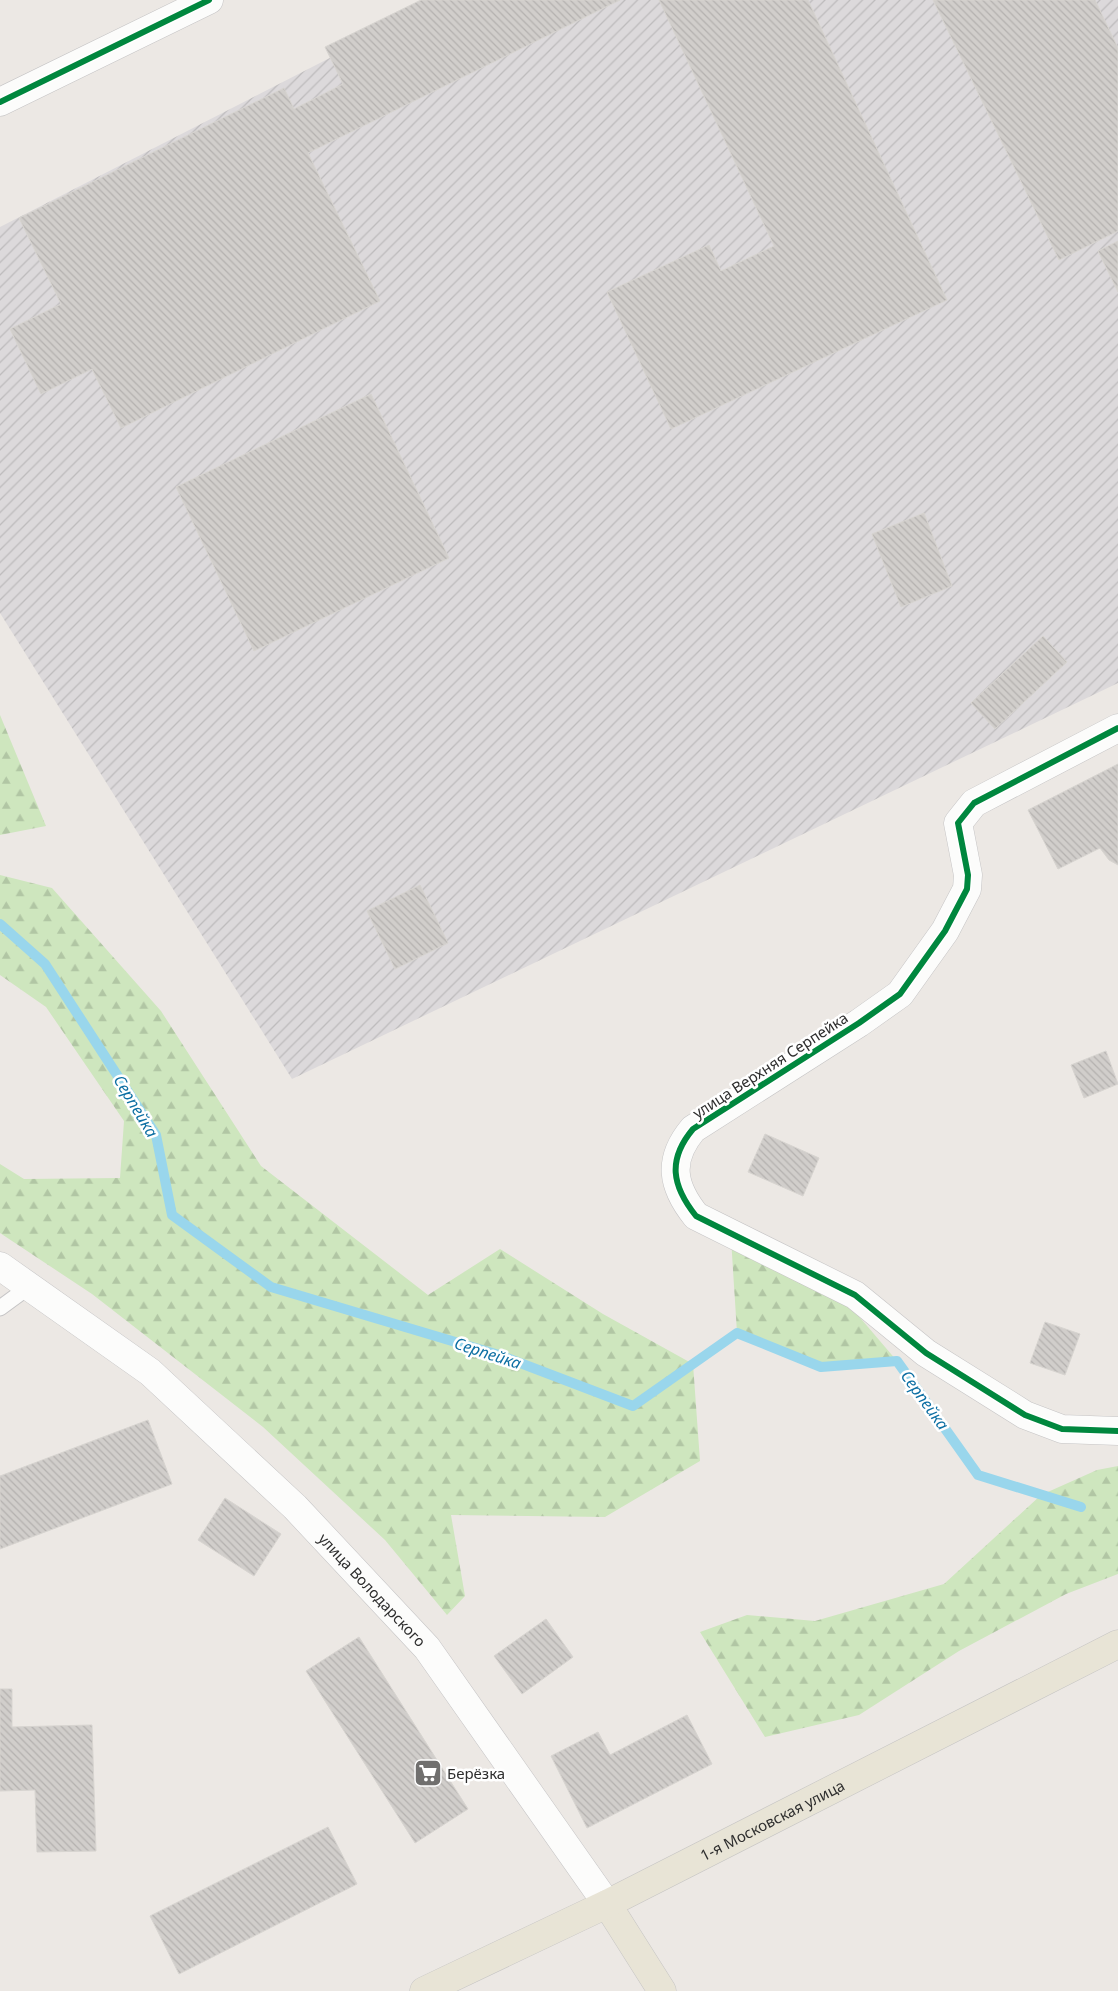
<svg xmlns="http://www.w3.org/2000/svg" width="1118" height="1991" viewBox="0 0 1118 1991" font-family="'Noto Sans',sans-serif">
  <defs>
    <pattern id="industrial-furrows" width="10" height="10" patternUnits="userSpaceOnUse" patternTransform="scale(1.25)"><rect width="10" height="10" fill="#dcd9db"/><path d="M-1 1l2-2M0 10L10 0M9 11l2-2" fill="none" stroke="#bdbbbc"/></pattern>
    <pattern id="forest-firs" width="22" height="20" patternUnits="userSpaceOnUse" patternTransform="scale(1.25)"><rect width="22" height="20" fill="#cee6be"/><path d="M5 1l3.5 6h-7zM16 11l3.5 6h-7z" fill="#b1c6a4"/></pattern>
    <pattern id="building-back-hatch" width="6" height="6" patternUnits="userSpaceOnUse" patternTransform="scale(1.25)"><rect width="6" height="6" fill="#d1cecb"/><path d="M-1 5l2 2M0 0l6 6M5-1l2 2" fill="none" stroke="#b4b1af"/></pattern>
  </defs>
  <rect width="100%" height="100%" fill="#ece8e4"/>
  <path fill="url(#industrial-furrows)" d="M443,0H1118V683L292,1079L0,613V227Z"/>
  <g fill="url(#forest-firs)">
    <path d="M0,715L46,826L0,835Z"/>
    <path d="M0,875L52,888L161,1011L261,1166L428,1295L500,1249L603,1314L693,1364L700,1461L605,1517L451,1515L465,1596L447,1615L385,1540L263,1427L92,1294L0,1233V1164L24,1179L120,1178L124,1121L46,1007L0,975Z"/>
    <path d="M731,1238L839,1293L897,1361L821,1367L737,1333Z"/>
    <path d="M1118,1466V1574L1066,1594L959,1651L859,1715L765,1737L700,1632L747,1615L815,1621L944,1584L1041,1495L1097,1470Z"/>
  </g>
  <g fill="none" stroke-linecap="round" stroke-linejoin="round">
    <path stroke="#99d6ec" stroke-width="10" d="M0,924L45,964L156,1135L172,1215L271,1287L499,1355L633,1406L737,1333L821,1367L897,1361L978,1475L1081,1507"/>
  </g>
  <g fill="url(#building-back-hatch)" stroke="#d7d4d0">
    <path d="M421,0H620L308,153L380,301L121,428L92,369L41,394L10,329L61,304L19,218L284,88L294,109L343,84L325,47Z"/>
    <path d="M659,0H808L947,300L671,429L607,292L709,245L721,271L774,246Z"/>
    <path d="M933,0H1095L1118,48V231L1059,260Z"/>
    <path d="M1118,241V292L1098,251Z"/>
    <path d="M371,394L449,558L254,651L176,487Z"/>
    <path d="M924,513L952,586L901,607L872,534Z"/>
    <path d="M1043,636L1067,662L995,729L971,703Z"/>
    <path d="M1118,764V865L1109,860L1100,848L1058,869L1028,810Z"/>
    <path d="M420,885L448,943L395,969L367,911Z"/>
    <path d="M1106,1051L1118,1084L1084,1098L1071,1065Z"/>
    <path d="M765,1134L819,1158L803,1196L748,1172Z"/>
    <path d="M1045,1322L1080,1334L1065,1375L1030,1363Z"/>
    <path d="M148,1420L172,1484L0,1549V1476Z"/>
    <path d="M225,1498L281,1534L254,1576L198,1540Z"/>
    <path d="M546,1619L573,1657L522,1694L494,1656Z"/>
    <path d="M359,1637L468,1809L415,1843L306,1671Z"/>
    <path d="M0,1689H12V1727L92,1725L96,1851L37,1852L35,1790L0,1791Z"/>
    <path d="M687,1715L712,1764L587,1828L551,1756L598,1732L610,1755Z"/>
    <path d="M328,1827L357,1884L179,1974L150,1916Z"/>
  </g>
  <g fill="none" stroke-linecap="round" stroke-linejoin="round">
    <g stroke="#c5c4c5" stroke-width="17">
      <path id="lane" d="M0,1308L30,1286"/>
    </g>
    <g stroke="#c5c4c5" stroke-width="29">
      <g id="street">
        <path d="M0,102L209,0"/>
        <path d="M1118,728L974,803L958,823L968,875L967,889L945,931L900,994L859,1023L693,1129C667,1160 672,1186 696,1216L855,1295L926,1353L1025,1415L1062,1429L1118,1431"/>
      </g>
    </g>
    <g stroke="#c5c4c5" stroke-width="29">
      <g id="secondary">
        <path id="s1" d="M0,1266L150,1372L295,1507L427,1648L607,1904"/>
      </g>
    </g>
    <g stroke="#c6c5c4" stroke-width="29">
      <g id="primary">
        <path d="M607,1904L662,1991"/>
        <path id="s2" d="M424,1991L607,1904L1118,1644"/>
      </g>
    </g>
    <use href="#lane" stroke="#fcfcfb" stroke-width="15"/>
    <use href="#street" stroke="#fcfcfb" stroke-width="28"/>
    <use href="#secondary" stroke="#fcfcfb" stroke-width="28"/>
    <use href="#primary" stroke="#e8e4d6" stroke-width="28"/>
    <g stroke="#fff" stroke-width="9">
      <g id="cycleway">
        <path d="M0,102L209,0"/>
        <path d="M1118,728L974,803L958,823L968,875L967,889L945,931L900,994L859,1023L693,1129C667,1160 672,1186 696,1216L855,1295L926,1353L1025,1415L1062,1429L1118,1431"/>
      </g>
    </g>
    <use href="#cycleway" stroke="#00873e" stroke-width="6"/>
  </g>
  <defs>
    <g id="supermarket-square" transform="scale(1.4375)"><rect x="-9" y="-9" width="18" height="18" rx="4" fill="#706f6e" stroke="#fff"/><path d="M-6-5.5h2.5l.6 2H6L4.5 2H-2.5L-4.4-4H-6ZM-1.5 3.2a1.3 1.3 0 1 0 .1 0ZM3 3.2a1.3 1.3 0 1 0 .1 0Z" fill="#fff"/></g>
  </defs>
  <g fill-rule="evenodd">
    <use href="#supermarket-square" x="428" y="1773"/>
  </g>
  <g text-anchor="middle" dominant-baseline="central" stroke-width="5" stroke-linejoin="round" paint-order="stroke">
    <g font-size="15" fill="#2e2e2e" stroke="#fff">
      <text transform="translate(770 1065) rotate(-33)">улица Верхняя Серпейка</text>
      <text stroke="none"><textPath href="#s1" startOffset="495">улица Володарского</textPath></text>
      <text stroke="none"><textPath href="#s2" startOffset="388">1-я Московская улица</textPath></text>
    </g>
    <g font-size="15" fill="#2e2e2e" stroke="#fff" text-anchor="start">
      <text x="447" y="1773">Берёзка</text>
    </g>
    <g font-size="16" font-style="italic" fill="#0d6fa3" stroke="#fff">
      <text transform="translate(136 1106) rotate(59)">Серпейка</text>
      <text transform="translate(488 1353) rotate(18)">Серпейка</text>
      <text transform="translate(925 1400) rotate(54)">Серпейка</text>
    </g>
  </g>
</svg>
